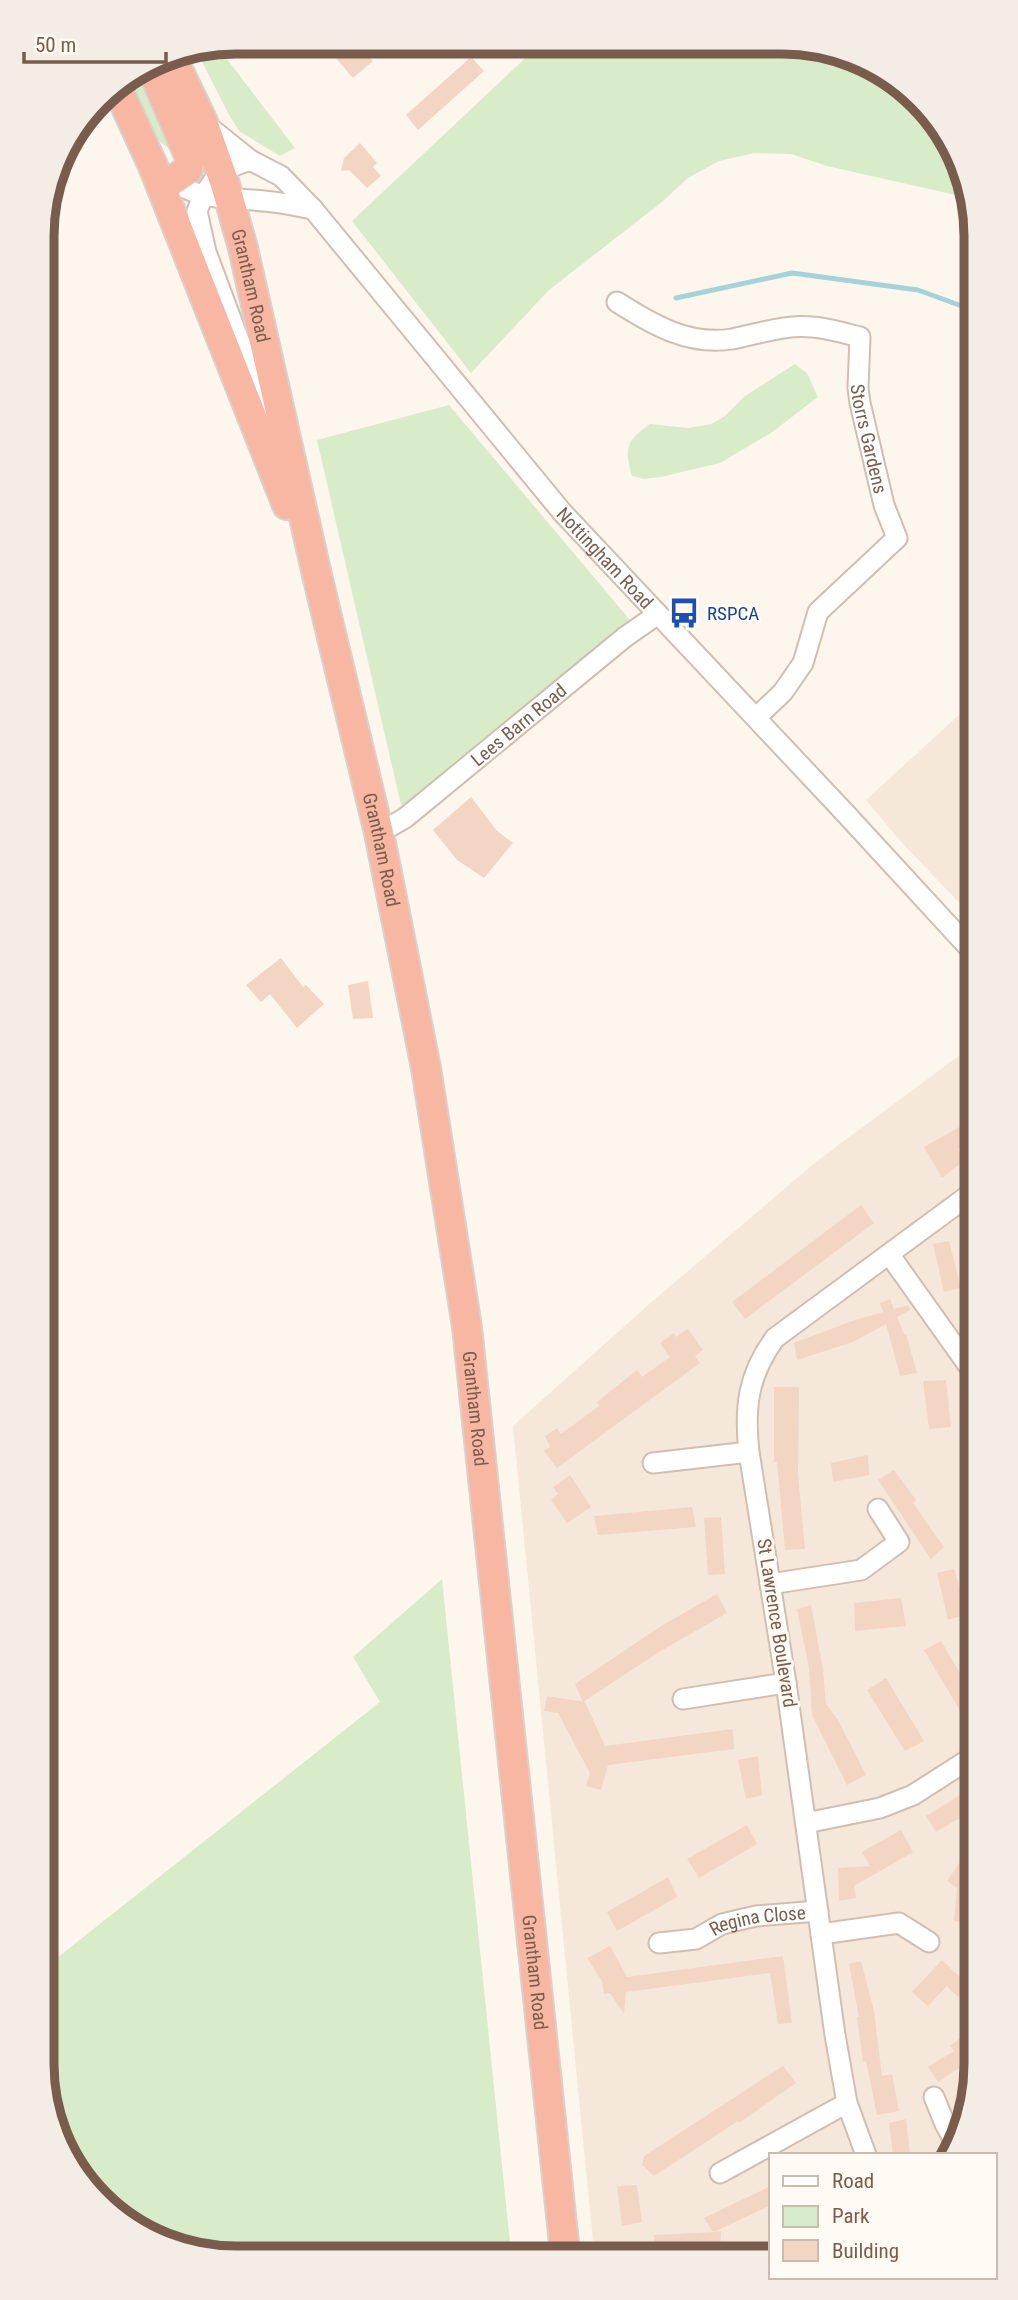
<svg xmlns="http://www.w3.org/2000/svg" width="1018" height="2300" viewBox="0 0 1018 2300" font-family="'Roboto Condensed',sans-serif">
  <rect width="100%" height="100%" fill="#fdf6ec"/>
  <g fill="#f5e8da">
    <path d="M971,704L972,916L904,845L866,800Z"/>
    <path d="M972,1046L976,2077L961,2138L951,2155H771V2252H594L513,1426L647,1306L817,1161Z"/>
  </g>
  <g fill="#d8ecc9">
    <path d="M535,44L819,46L910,90L969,186V198L827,166L791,154L754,153L719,161L688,178L662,202L549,290L471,373L352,221L536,48Z"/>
    <path d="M217,46L295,148L280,156L239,131L228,113L196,50Z"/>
    <path d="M139,71L176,151C148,142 136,105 124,80Z"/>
    <path d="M795,364L807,373L818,397L771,433L720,463L661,477L644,479L632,476C624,448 626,441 650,424L688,428L712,424L725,416L745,396Z"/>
    <path d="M449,405L630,620L421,798L401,805L317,440Z"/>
    <path d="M442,1579L511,2253L199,2254L108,2210L49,2114L48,1965L380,1702L353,1657Z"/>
  </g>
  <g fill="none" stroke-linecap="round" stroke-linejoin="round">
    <path stroke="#a5d3da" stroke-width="5" d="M676,298L792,273L918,290L970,309"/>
  </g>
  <g fill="#f3d5c3">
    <path d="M323,43H357L373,61L353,78Z"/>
    <path d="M471,57L484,71L418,130L406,115Z"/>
    <path d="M360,143L377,163L373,167L381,176L367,188L349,170L341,171L344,158Z"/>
    <path d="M471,797L497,831L513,843L484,878L457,860L433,830Z"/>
    <path d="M281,958L303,987L306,985L324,1004L297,1028L270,994L261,1002L246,985Z"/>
    <path d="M368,981L373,1018L353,1019L348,985Z"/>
    <path d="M972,1120V1141L958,1149L965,1160L942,1178L924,1147Z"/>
    <path d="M861,1205L874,1223L745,1319L732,1302Z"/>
    <path d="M949,1241L961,1288L944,1292L933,1244Z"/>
    <path d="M890,1299L894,1309L908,1305L910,1310L897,1317L904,1334H906L917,1373L900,1376L886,1324L853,1342L797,1360L794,1343L855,1320L883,1312L880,1303Z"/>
    <path d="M688,1329L703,1350L695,1356L700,1363L557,1468L544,1451L550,1447L545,1436L557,1428L561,1434L599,1406L597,1402L637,1370L642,1377L670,1357L660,1343L674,1333L676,1337Z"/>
    <path d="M946,1380L951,1427L929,1429L923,1381Z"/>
    <path d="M774,1387H799L798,1475L805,1549L785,1550L777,1462H774Z"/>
    <path d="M868,1455L869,1475L833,1482L831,1463Z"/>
    <path d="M894,1470L916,1500L913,1503L944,1547L931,1559L878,1480Z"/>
    <path d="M570,1475L591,1507L567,1523L551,1500L558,1494L553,1487Z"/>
    <path d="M692,1507L696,1527L598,1535L594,1516Z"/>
    <path d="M721,1517L725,1574L708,1575L704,1518Z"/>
    <path d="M954,1569L968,1614L948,1620L937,1573Z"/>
    <path d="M717,1594L727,1613L659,1652L583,1702L575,1684L661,1626Z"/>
    <path d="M901,1598L906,1626L855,1631L854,1603Z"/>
    <path d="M811,1605L823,1669L826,1704L838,1720L866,1775L847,1785L812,1715L809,1668L797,1609Z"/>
    <path d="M941,1641L974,1697V1734L924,1650Z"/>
    <path d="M886,1678L924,1741L905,1751L867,1690Z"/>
    <path d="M547,1696L585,1702L605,1746L733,1729L734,1749L608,1765L601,1790L586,1786L590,1773L558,1713L544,1711Z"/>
    <path d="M758,1756L762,1795L746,1799L738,1760Z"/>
    <path d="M975,1786V1809L936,1832L926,1816Z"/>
    <path d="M747,1825L757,1844L699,1878L687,1859Z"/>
    <path d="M901,1830L913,1852L854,1886L856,1898L839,1901L838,1868L870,1866L862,1852Z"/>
    <path d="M960,1862L975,1873V1924L954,1921L957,1888L947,1881Z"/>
    <path d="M668,1877L677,1897L617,1931L607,1912Z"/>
    <path d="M610,1946L627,1977L783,1956L792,2023L778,2024L770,1973L626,1992L624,2014L610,1993L604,1994L602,1981L587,1958Z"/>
    <path d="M942,1960L969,1986L958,1997L947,1986L928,2006L912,1992Z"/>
    <path d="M861,1961L874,2011L882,2076L892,2074L899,2111L877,2115L866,2061L863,2062L857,2017H859L849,1964Z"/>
    <path d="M975,2026L976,2077L973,2090L959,2068L938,2082L928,2067L954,2051L950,2046Z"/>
    <path d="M783,2066L796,2083L739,2123L738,2121L654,2176L642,2165L644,2156Z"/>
    <path d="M906,2119L910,2155H893L889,2123Z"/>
    <path d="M637,2185L642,2222L622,2226L617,2186Z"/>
    <path d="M771,2186V2205L714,2232L721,2231L720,2252H655L654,2235L713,2232L704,2218Z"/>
  </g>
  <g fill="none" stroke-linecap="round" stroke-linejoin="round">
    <g stroke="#d1beb0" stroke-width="23">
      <g id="minor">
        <path id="s1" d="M204,123L250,160L281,176L313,209L562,512L846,814L972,951"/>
        <path d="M250,160L220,171L203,196L197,211L206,252L259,394V419"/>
        <path d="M166,176C198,202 226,197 264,201C280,202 297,206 313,209"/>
        <path id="s2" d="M617,302C653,325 689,346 732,339C758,334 786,324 812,327C828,328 844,333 860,337L858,388L860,403L884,505L897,538L818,612L803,663L783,692L756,718"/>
        <path id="s3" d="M379,833L405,818L625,637L658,614"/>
        <path d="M889,1254L973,1372"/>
        <path d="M653,1463L749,1452"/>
        <path d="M770,1584L861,1570L899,1542L878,1509"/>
        <path d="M683,1699L786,1683"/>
        <path d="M806,1823L880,1808L913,1795L974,1756"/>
        <path d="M821,1934L899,1923L929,1942"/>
        <path id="s4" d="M659,1943L696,1939L722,1924L756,1916L818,1911"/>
        <path d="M934,2097L945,2124L957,2145"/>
        <path d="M866,2155L847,2103L835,2035L786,1683L749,1452C744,1407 748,1375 775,1338L973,1192"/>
        <path d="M720,2173L847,2103"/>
      </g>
    </g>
    <g stroke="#dad1cd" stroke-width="32">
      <g id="highway">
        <path id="s5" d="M171,55L203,122L225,184L243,248L317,575L379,833L426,1068L467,1327L565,2253"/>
        <path d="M150,64L190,158L188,170L172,181"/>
        <path d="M116,85L153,166L287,505"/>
      </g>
    </g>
    <use href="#minor" stroke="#fff" stroke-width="19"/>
    <use href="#highway" stroke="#f7b7a3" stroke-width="28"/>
  </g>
  <defs>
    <g id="bus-bare" transform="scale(2.415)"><path d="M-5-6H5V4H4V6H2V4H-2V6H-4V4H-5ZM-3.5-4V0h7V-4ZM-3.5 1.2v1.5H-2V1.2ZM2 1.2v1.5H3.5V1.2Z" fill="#1a4fb4" stroke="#fffaf3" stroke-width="2.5" paint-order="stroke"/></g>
  </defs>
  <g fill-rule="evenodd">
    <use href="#bus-bare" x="684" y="613"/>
  </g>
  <g text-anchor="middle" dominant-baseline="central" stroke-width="6" stroke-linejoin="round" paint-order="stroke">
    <g font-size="19" fill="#7a5c4d" stroke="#fffaf3">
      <text stroke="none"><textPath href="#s5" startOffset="245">Grantham Road</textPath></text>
      <text stroke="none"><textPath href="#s2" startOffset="357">Storrs Gardens</textPath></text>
      <text stroke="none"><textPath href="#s1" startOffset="595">Nottingham Road</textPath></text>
      <text stroke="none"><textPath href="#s3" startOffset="177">Lees Barn Road</textPath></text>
      <text stroke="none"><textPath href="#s5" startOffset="824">Grantham Road</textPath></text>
      <text stroke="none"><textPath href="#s5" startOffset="1391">Grantham Road</textPath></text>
      <text transform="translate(777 1623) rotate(81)">St Lawrence Boulevard</text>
      <text stroke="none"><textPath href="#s4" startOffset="103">Regina Close</textPath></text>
      <text stroke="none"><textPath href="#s5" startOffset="1958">Grantham Road</textPath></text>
    </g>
    <g font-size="19" fill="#164399" stroke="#fffaf3" text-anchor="start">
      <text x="707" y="613">RSPCA</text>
    </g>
  </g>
  <path d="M0 0H1018V2300H0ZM236 54H782A182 182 0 0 1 964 236V2064A182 182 0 0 1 782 2246H236A182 182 0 0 1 54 2064V236A182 182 0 0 1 236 54Z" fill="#f4ede6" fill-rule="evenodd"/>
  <path fill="none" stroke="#7a5c4d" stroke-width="9" d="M236 54H782A182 182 0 0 1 964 236V2064A182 182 0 0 1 782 2246H236A182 182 0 0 1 54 2064V236A182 182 0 0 1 236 54Z"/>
  <rect x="769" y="2153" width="228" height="126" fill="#fffaf3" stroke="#cabbb1" stroke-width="2"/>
  <rect x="783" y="2176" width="35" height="10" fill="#ffffff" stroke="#cabbb1" stroke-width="2"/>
  <text x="832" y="2188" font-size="21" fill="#7a5c4d">Road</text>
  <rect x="783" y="2206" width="35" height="21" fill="#d8ecc9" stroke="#cabbb1" stroke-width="2"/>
  <text x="832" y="2223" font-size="21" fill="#7a5c4d">Park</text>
  <rect x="783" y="2240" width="35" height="21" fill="#f3d5c3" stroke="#cabbb1" stroke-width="2"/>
  <text x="832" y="2258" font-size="21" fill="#7a5c4d">Building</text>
  <path d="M24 52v10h142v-10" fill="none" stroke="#7a5c4d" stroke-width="3.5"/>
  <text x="35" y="52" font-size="21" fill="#7a5c4d" stroke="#fffaf3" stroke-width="5" paint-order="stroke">50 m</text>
</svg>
